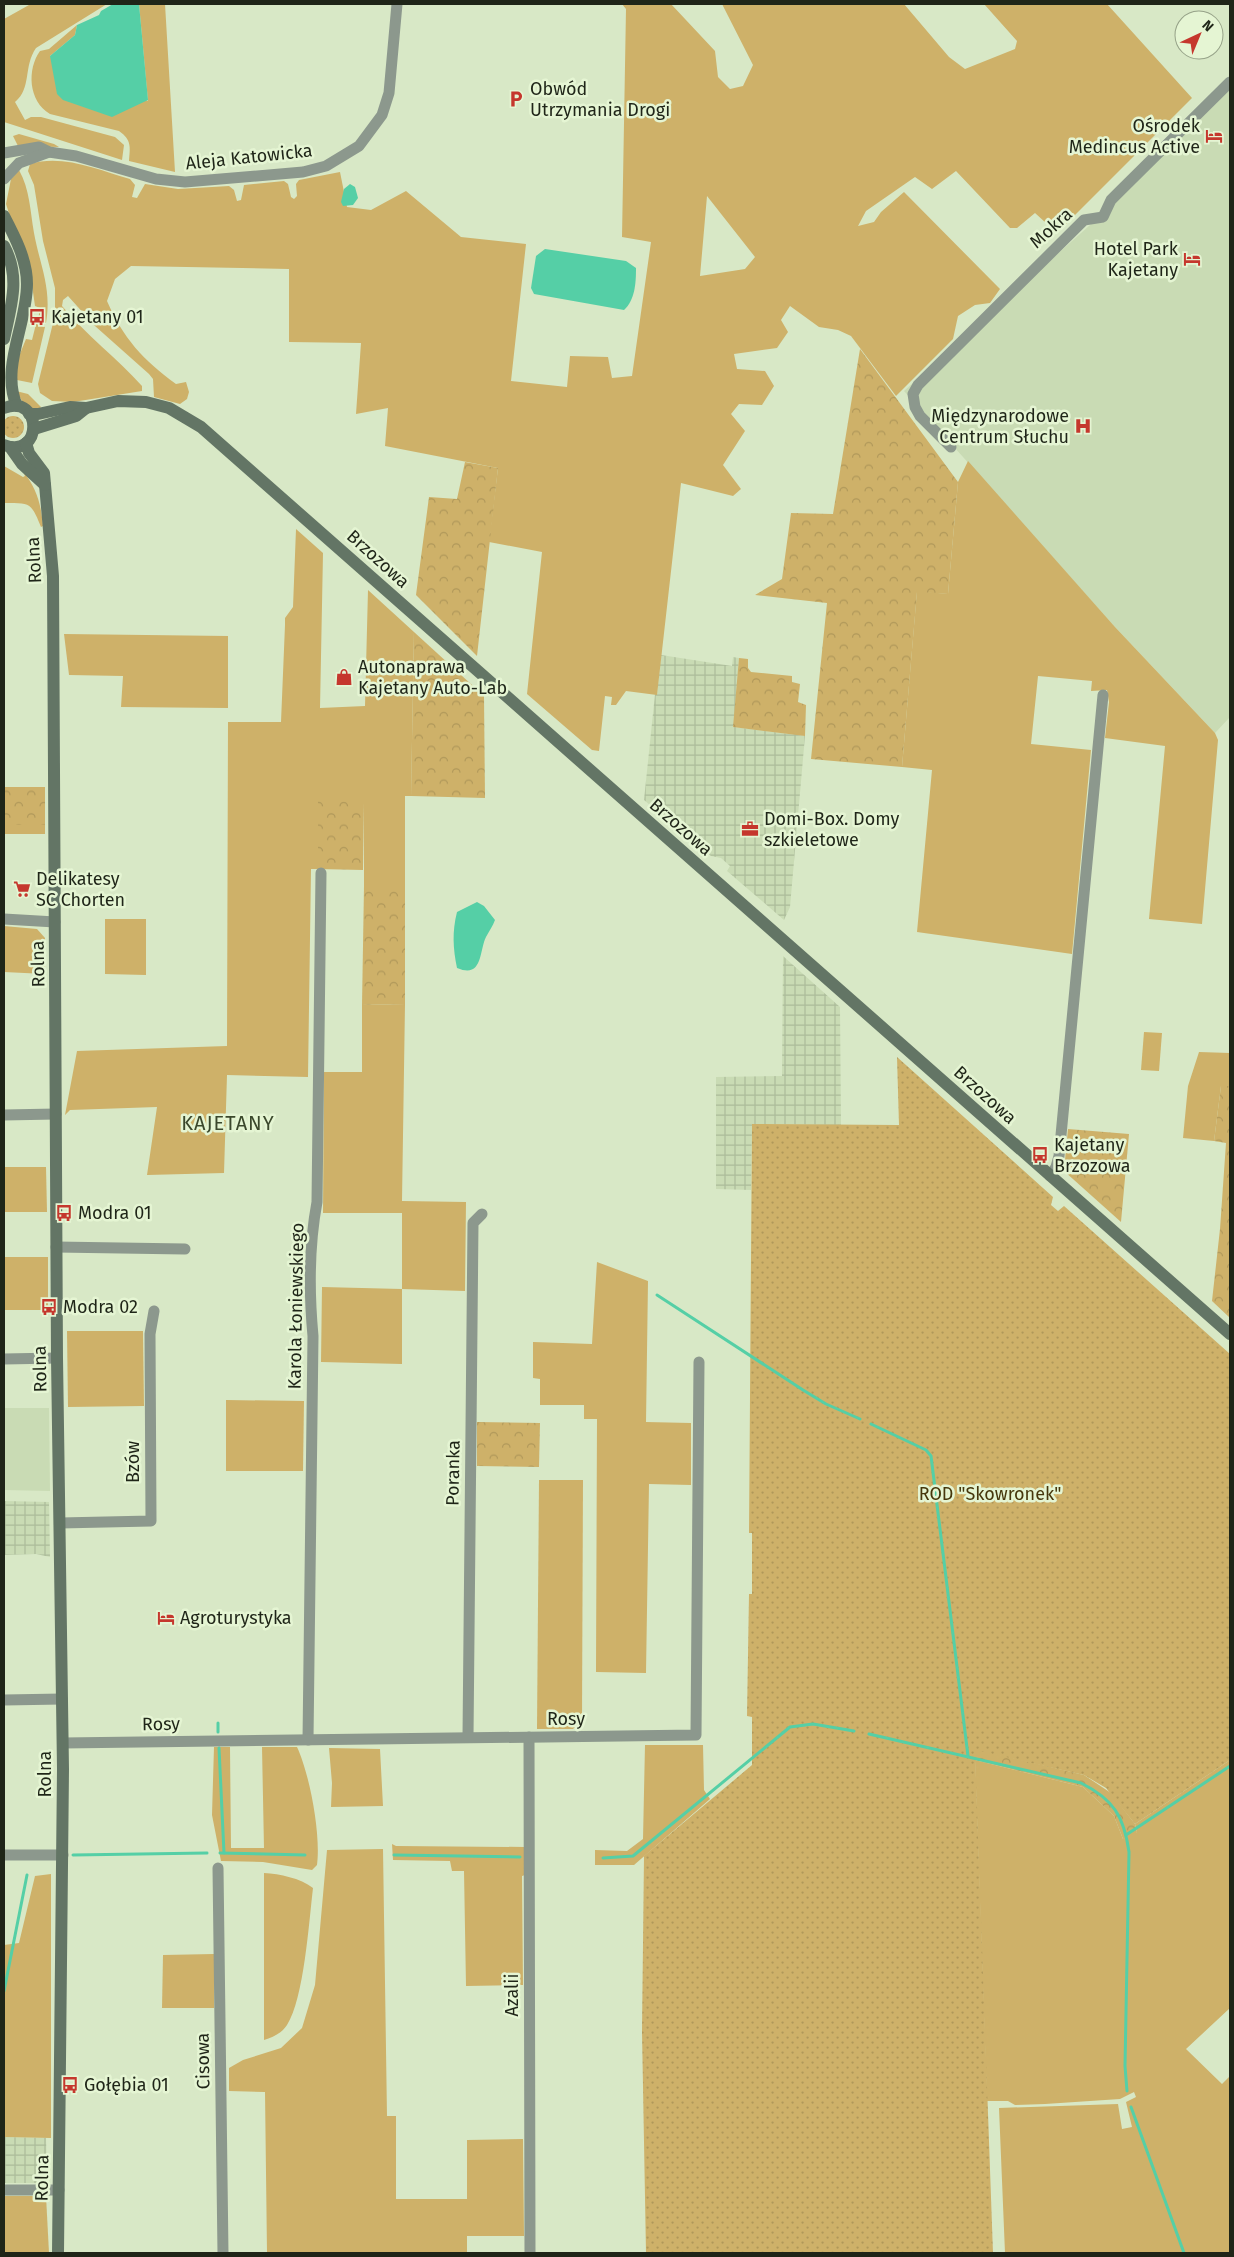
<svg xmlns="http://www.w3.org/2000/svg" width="1234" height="2257" viewBox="0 0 1234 2257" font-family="'Fira Sans',sans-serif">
  <defs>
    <pattern id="industrial-grid" width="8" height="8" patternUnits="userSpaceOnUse" patternTransform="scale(1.25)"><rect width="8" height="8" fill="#c9dbb4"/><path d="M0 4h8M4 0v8" fill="none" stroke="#acbc9a"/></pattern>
    <pattern id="forest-crowns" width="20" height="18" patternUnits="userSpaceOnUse" patternTransform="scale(1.25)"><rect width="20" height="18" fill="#ceb169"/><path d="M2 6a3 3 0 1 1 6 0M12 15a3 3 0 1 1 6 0" fill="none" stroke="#b0985a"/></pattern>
    <pattern id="garden-dots" width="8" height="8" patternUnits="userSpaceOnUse" patternTransform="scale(1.25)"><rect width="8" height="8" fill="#ceb169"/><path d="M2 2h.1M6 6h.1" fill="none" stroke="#b0985a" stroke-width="1.8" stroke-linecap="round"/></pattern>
  </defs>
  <rect width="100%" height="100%" fill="#d8e8c6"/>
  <g fill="#c9dbb4">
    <path d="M1230,87V717L1215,733L1115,627L904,391L1090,225Z"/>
    <path d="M4,1408H49L50,1491L4,1490Z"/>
  </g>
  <g fill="url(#industrial-grid)">
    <path d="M661,655L732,666L733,657L739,658L734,727L805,736L790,907L784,920L727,871L730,866L721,858L711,856L644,800L655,694H657Z"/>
    <path d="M783,956L840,1007L841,1125L752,1124L751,1190L716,1189V1077L782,1076Z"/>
    <path d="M4,1501L49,1502L50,1557L36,1554L4,1555Z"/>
    <path d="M4,2137L46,2138L47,2174L39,2183H4Z"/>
  </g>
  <g fill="#ceb169" fill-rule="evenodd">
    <path d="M28,4H107L36,48C23,67 32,88 15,102L25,120L31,117H41L115,137L124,145L122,160L4,122V19L29,5Z"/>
    <path d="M139,4H165L175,172L129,161C130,147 132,140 119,131L50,114C28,101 27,69 40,51L49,49L77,25L75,35L50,56L148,101Z"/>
    <path d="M622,4H671L715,51L718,77L730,89L743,86L753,65L722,4H904L949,57L965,69L1015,49L1017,41L984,4H1107L1192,98L1057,233L1035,213L1017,228H1010L956,171L932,189L915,177L866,211L858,226L874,222L881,212L904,192L1000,289L990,303L975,305L958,316L953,339L896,396L851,336L838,330L819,327L790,306L781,320L788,332L777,348L734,354L737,369L765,371L774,386L762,405L739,404L731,414L745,431L723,465L741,489L733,496L681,483L657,695L626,691L616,705H611L612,697L605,696L599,751L592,750L527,694L542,552L489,542L498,468L385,446L388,408L356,414L361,343L289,342V269L131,266L115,279L107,301C123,338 143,360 176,384L186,382L189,392L187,399L180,404L154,397L153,379L149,374L95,326L68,296L63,300L62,306C86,335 117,358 142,386V391L73,402L52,401L40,393L38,384L55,315V288L43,241L34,185L28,171L30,164C63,154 98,170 130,179L135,185L132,197L137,198L145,184L178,189L229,186L234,190L237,201L241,200L244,185L284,181L288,184L291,197L294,199L297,196L296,184L299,180L340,172L347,207L371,210L406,191L461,237L526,244L511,381L567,387L570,356L608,357L612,378L632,376L651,242L622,237L626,9ZM707,196L755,257L745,269L700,276Z"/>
    <path d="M19,134L54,144L59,147L18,146L13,136Z"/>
    <path d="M19,170C30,190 30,210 34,233C40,266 52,288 46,323L38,320L40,308L35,306L32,285L6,204L11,179Z"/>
    <path d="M36,324L45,327L32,383L17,380L15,366L26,339L32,340Z"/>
    <path d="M16,391L28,394L41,407L38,410L25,406Z"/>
    <path d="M968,461L1115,627L1215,733L1218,740L1202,924L1149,919L1165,746L1105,738L1109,702L1107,690L1091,691L1092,681L1038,676L1031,744L1091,750L1072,954L917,932L932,770L902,767L917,591L948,594L958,482Z"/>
    <path d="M4,466L23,477L25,476L23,471C37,489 41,504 43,526L41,527C31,502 30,503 4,503Z"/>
    <path d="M296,529L323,553L320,708L365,706L368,590L414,632L411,796H405V886H364V802L318,869H311L308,1077L227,1075L224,1173L147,1175L157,1107L70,1110L65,1115L77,1051L227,1046L228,722H281L285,625V618L293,607Z"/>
    <path d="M64,634L228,636V708L121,707L123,676L69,675Z"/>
    <rect x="4" y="825" width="41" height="9"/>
    <path d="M105,919H146V975L105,974Z"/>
    <path d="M4,926L37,929L45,938V974L4,972Z"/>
    <path d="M405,1004L402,1201L466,1202L465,1291L402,1289V1364L321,1362L322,1287L402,1289V1213H323L324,1072H362V1005Z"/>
    <path d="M1144,1032L1162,1033L1159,1071L1141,1070Z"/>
    <path d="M1199,1052L1230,1053V1086H1221L1214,1141L1183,1138L1188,1086Z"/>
    <path d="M4,1167H46L47,1212H4Z"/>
    <rect x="4" y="1257" width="44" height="53"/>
    <path d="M597,1262L648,1281L646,1422L691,1423V1485L649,1484L646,1673L596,1672L597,1419H584V1405H540V1379L533,1378V1342L592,1344Z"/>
    <path d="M67,1331H143L144,1406L68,1407Z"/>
    <path d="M226,1400L304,1401L303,1471H226Z"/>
    <path d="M539,1480H583L582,1720L573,1729H537Z"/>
    <path d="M645,1745H703L704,1790L710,1799L634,1865H595V1850L627,1851L643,1839Z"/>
    <path d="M214,1747H230L231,1848H264L262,1747H297C310,1775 321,1835 317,1865L312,1870L263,1862L221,1861L212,1815Z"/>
    <path d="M329,1748L380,1749L383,1806L331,1807L332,1783Z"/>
    <path d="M975,1760L1083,1787L1114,1816L1123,1839L1137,1832L1135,1824L1230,1760V2008L1186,2049L1222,2084L1230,2076V2253H1005L999,2108L1118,2104L1122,2129L1132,2127L1126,2102L1136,2097L1134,2092L1120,2099L1045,2104L1015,2105L1008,2101H987Z"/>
    <path d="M392,1844L396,1846L525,1847V1875L522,1876L523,1985L466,1986L464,1871H452L450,1861L393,1860Z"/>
    <path d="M383,1849L387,2116H396V2199H467V2140L523,2139L524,2236H467V2253H267L265,2092L229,2091V2068L243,2060L281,2048L302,2028L315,1985L327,1850Z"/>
    <path d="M264,1873C280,1874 300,1878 313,1888C309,1921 304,1999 287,2025C281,2034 273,2037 264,2040Z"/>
    <path d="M51,1874V2138L4,2137V1945L19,1943L35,1876Z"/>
    <path d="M214,1954V2008H162L163,1955Z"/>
    <path d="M4,2196H46L49,2253H4Z"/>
  </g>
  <g fill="url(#forest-crowns)">
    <path d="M860,349L958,482L948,594L917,592L902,767L811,759L827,603L755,595L782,579L791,513L833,514Z"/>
    <path d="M465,462L498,468L477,656L416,595L429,497L457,499Z"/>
    <path d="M414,632L484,696L485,798L411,796Z"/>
    <path d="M739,658L748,659V668L751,672L792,676V682L800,684L798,702L806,705L805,736L733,727Z"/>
    <rect x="4" y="787" width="41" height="38"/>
    <path d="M318,801L364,802L363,870L318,869Z"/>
    <path d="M364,886H405V1004L362,1005Z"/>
    <path d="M1221,1086H1230V1318L1212,1301L1220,1229L1226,1143L1214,1141Z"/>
    <path d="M1068,1129L1129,1134L1121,1222L1064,1171Z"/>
    <path d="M477,1422L540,1423L539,1467L477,1466Z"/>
    <path d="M975,1749L1084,1775L1111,1793L1135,1824L1137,1832L1131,1838L1123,1839L1114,1816L1083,1787L975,1760Z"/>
  </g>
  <g fill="url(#garden-dots)">
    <circle cx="13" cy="427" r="11"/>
    <path d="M897,1057L1053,1197L1051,1205L1058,1211L1064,1206L1230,1354V1760L1135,1824L1106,1788L1084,1775L975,1750L993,2253H646L642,2031L644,1856L752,1765V1717L747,1716L749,1594H752V1533H749L752,1124L899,1125Z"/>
  </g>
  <g fill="#55cfa6">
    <path d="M113,4H139L148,100L112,117L63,100L57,94L50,56L75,35L77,25L99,15L101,11Z"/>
    <path d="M350,184L355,187L358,198L353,205L343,206L341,202L344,189Z"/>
    <path d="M545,249L626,261L636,268C636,283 635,300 624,310L534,294L531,288L536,256Z"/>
    <path d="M477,902L484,906L495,920C493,926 489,931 486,937C479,951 483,979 457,968C453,948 452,932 457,912Z"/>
  </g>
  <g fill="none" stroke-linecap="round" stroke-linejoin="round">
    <g stroke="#55cfa6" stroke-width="3">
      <path d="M657,1295L803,1390L826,1404L860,1419"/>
      <path d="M871,1424L926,1450L931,1456L968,1756"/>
      <path d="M218,1732V1723"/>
      <path d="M869,1734L1081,1783C1113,1799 1124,1816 1129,1852L1125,2066L1127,2091"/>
      <path d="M219,1748L224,1853"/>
      <path d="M1126,1835L1230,1766"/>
      <path d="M220,1853L305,1855"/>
      <path d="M73,1855L207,1853"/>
      <path d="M394,1855L520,1857"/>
      <path d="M603,1858L633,1856L790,1727L813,1724L854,1731"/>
      <path d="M4,1991L27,1875"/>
      <path d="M1131,2107L1184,2253"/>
    </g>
    <g stroke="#8c988d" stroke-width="11">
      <path d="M4,153L39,147L49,152L76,156L156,179L185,182L303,172L326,166L359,146L382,115L389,93L397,4"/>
      <path d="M4,179L19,163L49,152"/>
      <path d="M951,447L920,416L915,407L913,394L918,385L1084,220L1103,217L1111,200L1120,191L1230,82"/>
      <path d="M4,919L55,922"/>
      <path d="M4,1115L56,1114"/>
      <path d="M1050,1176L1056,1167L1059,1156L1103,695"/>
      <path d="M56,1247L185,1249"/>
      <path d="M4,1359L57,1358"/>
      <path d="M60,1523L151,1521L150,1334L154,1311"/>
      <path d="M4,1700L62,1699"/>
      <path d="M468,1737L473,1223L482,1214"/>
      <path d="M529,1737L530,2253"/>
      <path d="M308,1740L313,1336C309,1293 309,1245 317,1202L321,873"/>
      <path d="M63,1743L696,1735L699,1362"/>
      <path d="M4,1855H63"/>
      <path d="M218,1868L223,2253"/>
      <path d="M4,2190H59"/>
    </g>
    <g stroke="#637565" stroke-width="12">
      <path d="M4,216C15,237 27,260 27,284C27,325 0,368 17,406"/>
      <path d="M4,246C21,277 11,306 4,339"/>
      <path d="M4,408C43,393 43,460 4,445"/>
      <path d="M29,414H38L70,407L86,408L118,401L146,402L169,408L201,427L1230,1334"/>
      <path d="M34,429L76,416L86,408"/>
      <path d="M26,443L29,453L44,473L53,576L57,1358L63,1769L58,2253"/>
      <path d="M10,447L22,464L45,485"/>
    </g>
  </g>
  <defs>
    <g id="parking-bare" transform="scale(1.35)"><path d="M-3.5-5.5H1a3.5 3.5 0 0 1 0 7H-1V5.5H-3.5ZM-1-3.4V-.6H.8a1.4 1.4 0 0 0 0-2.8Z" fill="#c5372d" stroke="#e5f5d3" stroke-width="2.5" paint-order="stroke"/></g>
    <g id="hotel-bare" transform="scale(1.35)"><path d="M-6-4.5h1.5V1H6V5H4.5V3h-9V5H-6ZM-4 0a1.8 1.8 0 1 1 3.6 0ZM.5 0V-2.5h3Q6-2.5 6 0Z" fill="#c5372d" stroke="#e5f5d3" stroke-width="2.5" paint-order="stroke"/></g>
    <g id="bus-bare" transform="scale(1.35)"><path d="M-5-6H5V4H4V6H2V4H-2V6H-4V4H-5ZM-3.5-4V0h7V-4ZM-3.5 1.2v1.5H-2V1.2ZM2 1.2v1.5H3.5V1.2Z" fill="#c5372d" stroke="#e5f5d3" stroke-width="2.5" paint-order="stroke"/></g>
    <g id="hospital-bare" transform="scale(1.35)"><path d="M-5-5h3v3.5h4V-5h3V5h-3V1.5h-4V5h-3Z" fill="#c5372d" stroke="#e5f5d3" stroke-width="2.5" paint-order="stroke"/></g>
    <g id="shop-bare" transform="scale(1.35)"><path d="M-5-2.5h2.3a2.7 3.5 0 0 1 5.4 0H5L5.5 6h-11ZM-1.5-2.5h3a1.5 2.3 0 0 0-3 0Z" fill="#c5372d" stroke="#e5f5d3" stroke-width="2.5" paint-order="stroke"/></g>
    <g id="office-bare" transform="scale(1.35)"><path d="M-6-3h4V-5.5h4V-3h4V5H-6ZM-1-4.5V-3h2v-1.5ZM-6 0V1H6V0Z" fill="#c5372d" stroke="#e5f5d3" stroke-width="2.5" paint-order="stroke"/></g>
    <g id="supermarket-bare" transform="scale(1.35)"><path d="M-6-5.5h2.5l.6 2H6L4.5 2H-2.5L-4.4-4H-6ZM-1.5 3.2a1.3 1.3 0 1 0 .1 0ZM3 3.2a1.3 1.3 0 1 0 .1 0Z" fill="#c5372d" stroke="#e5f5d3" stroke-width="2.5" paint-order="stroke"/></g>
  </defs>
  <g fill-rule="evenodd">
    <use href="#parking-bare" x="516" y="99"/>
    <use href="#hotel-bare" x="1214" y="136"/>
    <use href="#hotel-bare" x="1192" y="259"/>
    <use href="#bus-bare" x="37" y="317"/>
    <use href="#hospital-bare" x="1083" y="426"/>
    <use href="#shop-bare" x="344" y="677"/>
    <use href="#office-bare" x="750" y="829"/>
    <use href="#supermarket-bare" x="22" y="889"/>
    <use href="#bus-bare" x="1040" y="1155"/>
    <use href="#bus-bare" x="64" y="1213"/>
    <use href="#bus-bare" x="49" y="1307"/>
    <use href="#hotel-bare" x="166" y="1618"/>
    <use href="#bus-bare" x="70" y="2085"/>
  </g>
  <g text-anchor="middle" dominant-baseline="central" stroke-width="5" stroke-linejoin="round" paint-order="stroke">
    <g font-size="18" fill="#1f2518" stroke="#e5f5d3" text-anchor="start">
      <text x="530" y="89">Obwód<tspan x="530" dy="21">Utrzymania Drogi</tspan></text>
      <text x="1200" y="126" text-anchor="end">Ośrodek<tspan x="1200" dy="21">Medincus Active</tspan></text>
      <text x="1178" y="249" text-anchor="end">Hotel Park<tspan x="1178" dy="21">Kajetany</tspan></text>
      <text x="51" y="317">Kajetany 01</text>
      <text x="1069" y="416" text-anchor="end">Międzynarodowe<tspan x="1069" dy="21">Centrum Słuchu</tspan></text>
      <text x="358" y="667">Autonaprawa<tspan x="358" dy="21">Kajetany Auto-Lab</tspan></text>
      <text x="764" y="819">Domi-Box. Domy<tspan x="764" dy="21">szkieletowe</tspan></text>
      <text x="36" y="879">Delikatesy<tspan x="36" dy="21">SC Chorten</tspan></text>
      <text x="1054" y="1145">Kajetany<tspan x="1054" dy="21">Brzozowa</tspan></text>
      <text x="78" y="1213">Modra 01</text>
      <text x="63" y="1307">Modra 02</text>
      <text x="180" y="1618">Agroturystyka</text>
      <text x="84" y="2085">Gołębia 01</text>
    </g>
    <g font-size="18" fill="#1f2518" stroke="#e5f5d3">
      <text transform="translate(249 157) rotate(-6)">Aleja Katowicka</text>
      <text transform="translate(1051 228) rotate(-42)">Mokra</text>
      <text transform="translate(378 559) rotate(42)">Brzozowa</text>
      <text transform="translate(34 560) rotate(-93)">Rolna</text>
      <text transform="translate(681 827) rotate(41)">Brzozowa</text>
      <text transform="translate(38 964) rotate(-91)">Rolna</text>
      <text transform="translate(985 1095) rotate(42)">Brzozowa</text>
      <text transform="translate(296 1306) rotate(-89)">Karola Łoniewskiego</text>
      <text transform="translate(40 1369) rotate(-91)">Rolna</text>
      <text transform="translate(133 1462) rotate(-90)">Bzów</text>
      <text transform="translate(453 1473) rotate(-89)">Poranka</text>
      <text x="566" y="1719">Rosy</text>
      <text transform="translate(161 1724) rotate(-1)">Rosy</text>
      <text transform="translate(45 1774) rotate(-90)">Rolna</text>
      <text transform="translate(512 1995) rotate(-90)">Azalii</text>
      <text transform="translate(203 2061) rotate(-91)">Cisowa</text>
      <text transform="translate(42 2178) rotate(-89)">Rolna</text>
    </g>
    <g font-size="18" fill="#46370c" stroke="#e5f5d3">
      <text x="990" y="1494">ROD "Skowronek"</text>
    </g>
    <g font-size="20" letter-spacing="1" fill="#3b482c" stroke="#e5f5d3">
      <text x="228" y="1123">KAJETANY</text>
    </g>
  </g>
  <rect width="1234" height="2257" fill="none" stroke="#1f2518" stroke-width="10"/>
  <g transform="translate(1199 35) rotate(44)"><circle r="24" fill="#e5f5d3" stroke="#96a288"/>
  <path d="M0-4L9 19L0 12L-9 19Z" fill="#c5372d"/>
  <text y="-8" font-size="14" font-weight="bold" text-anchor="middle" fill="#1f2518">N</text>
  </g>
</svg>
